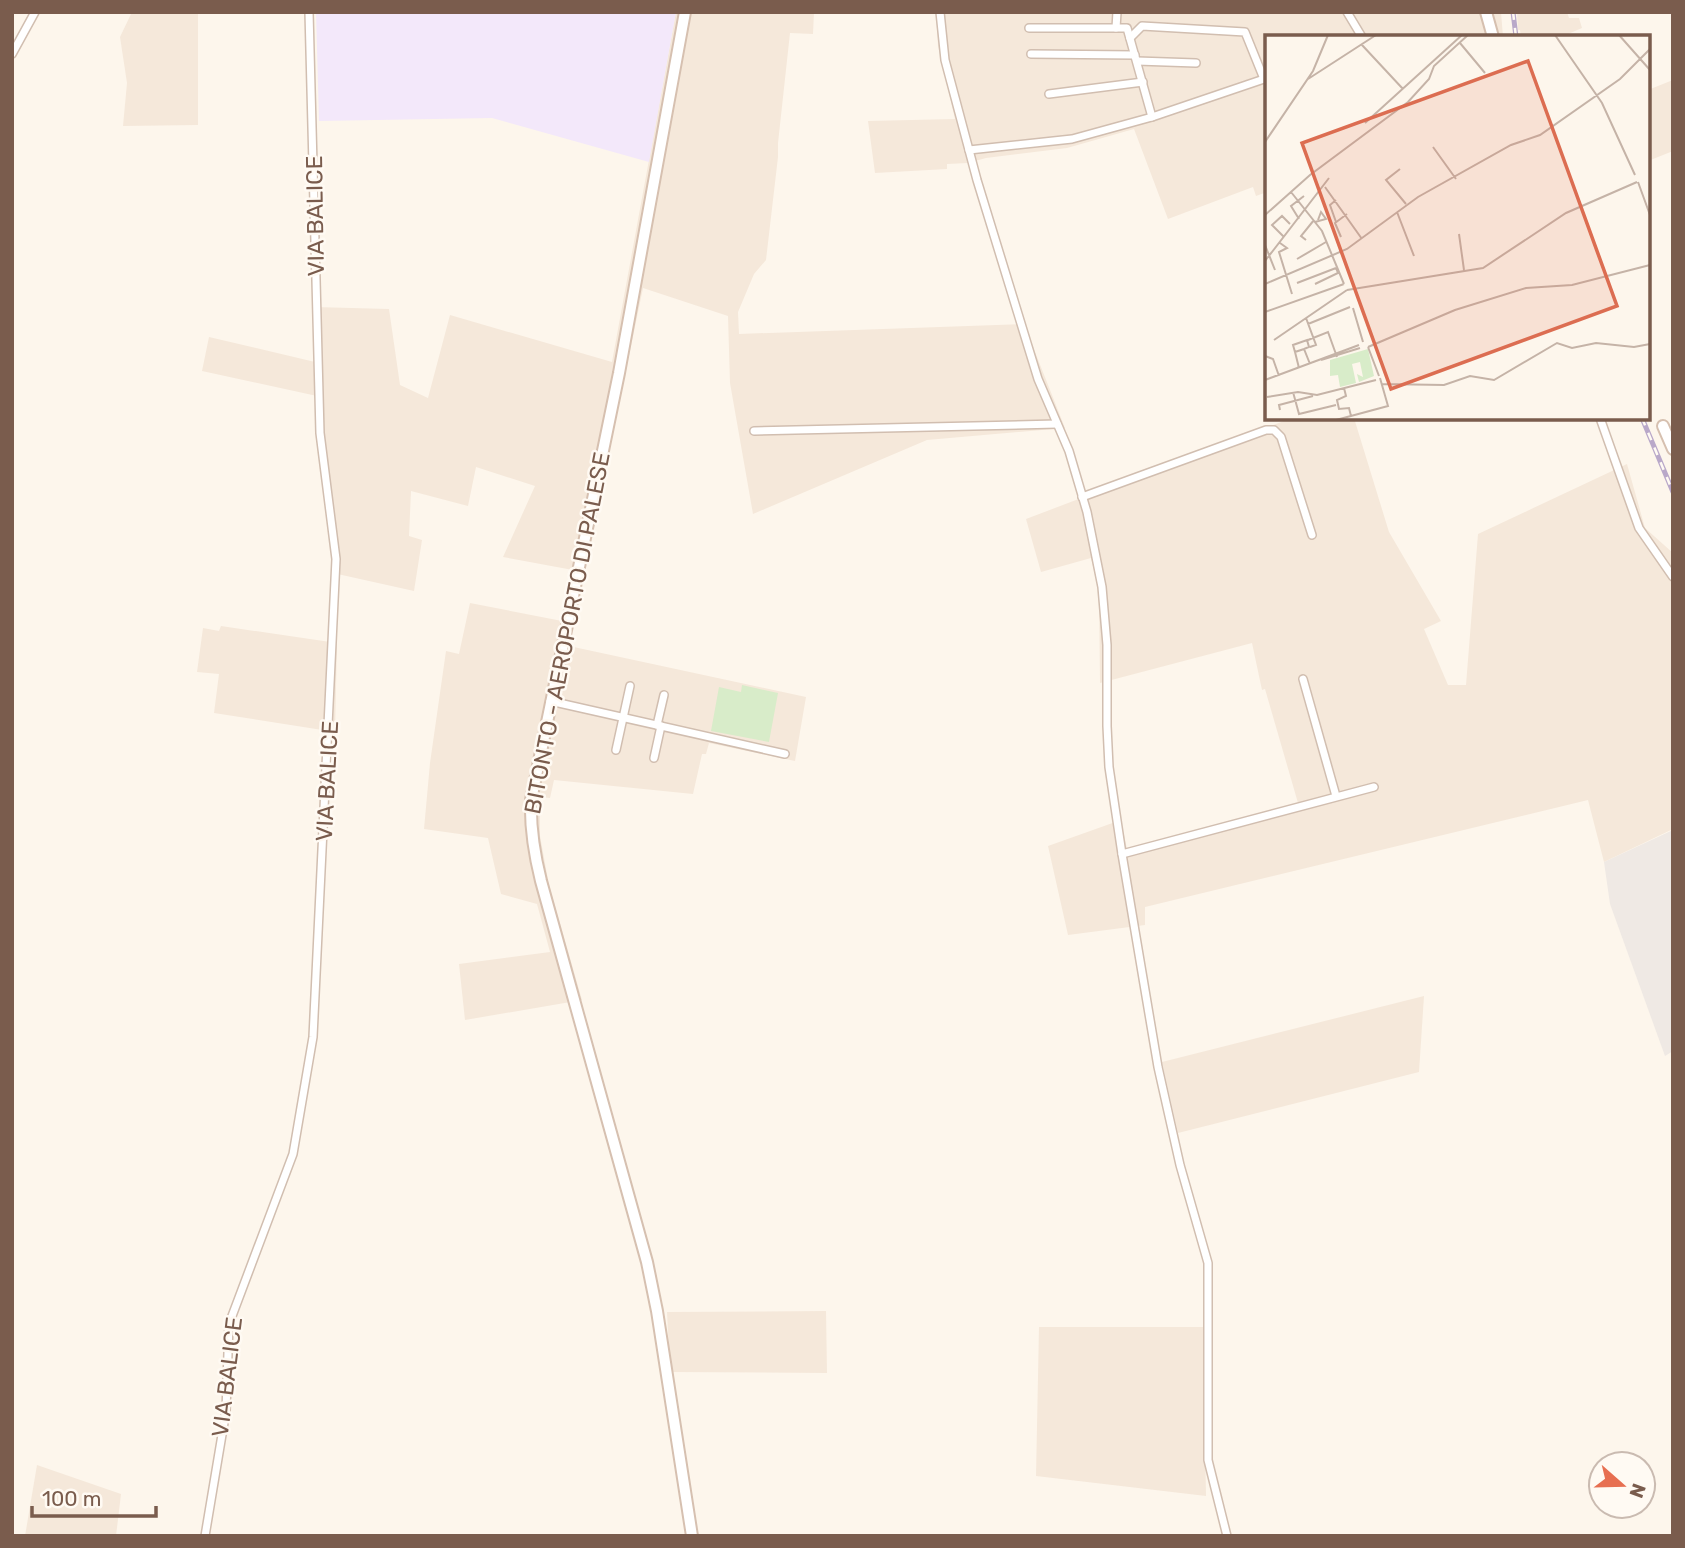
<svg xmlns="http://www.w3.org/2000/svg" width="1685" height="1548" viewBox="0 0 1685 1548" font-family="Rubik,sans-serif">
  <rect width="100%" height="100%" fill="#fdf6ec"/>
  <g fill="#f5e8da">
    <path d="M132,12H198V125L123,126L127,83L120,37Z"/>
    <path d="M676,12H814L813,34L790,33L778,143V157L766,260L754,274L738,312L739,334L1024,324L1065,428L927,440L753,514L730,383L728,316L643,288L569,646L806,697L795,761L709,743L706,754H702L693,794L554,780L550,798L540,797V836L549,885L582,1000L465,1020L459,964L550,952L537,904L501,894L488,838L424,829L430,763L446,651L459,654L470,603L562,621L573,570L503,557L535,486L476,467L468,506L411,491L409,536L422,540L414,591L333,573L332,535L317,435V396L202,371L209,337L315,362L314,307L389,309L400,385L428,398L450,315L612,362Z"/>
    <path d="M936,12H1501L1503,37H1267V192L1256,196L1253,187L1168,219L1134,129L1067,148L986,158L968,163L947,164V169L875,173L868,121L955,119L938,46Z"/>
    <path d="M1517,12H1567L1569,18H1579L1582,28L1561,37H1521L1520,30H1518Z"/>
    <path d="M1673,80V151L1648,161V90Z"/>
    <path d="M1292,418H1354L1389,532L1441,621L1424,629L1448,685H1466L1478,534L1627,464L1645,528L1673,553V829L1604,862L1588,800L1145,907V925L1068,935L1048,846L1121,820L1127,849L1298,803L1265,689L1262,690L1252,643L1100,683L1099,590L1091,558L1041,572L1026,519Z"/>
    <path d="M221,626L337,643L335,732L214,713L219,674L197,672L203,628L219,631Z"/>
    <path d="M1424,996L1419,1072L1178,1133L1162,1062Z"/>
    <path d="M826,1311L827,1373L670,1372L667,1312Z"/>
    <path d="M1039,1327H1203L1206,1496L1036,1476Z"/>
    <path d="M37,1465L121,1494L116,1536H25Z"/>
  </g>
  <path fill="#efe9e4" d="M1673,830V1051L1665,1056L1610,904L1604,862Z"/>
  <path fill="#f3e8fa" d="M316,12H676L649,162L492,118L319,121Z"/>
  <path fill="#d8ecc9" d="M742,685L778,693L769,742L711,731L719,687L741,692Z"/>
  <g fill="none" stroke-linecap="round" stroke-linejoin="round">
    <g stroke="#d1beb0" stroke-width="10">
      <g id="street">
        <path d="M940,12L945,60L977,180L1038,379L1069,451L1087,512L1102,587L1107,645V726L1109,767L1122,854L1158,1067L1180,1165L1208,1263V1460L1227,1536"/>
        <path d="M1347,12L1362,37"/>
        <path d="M1029,28H1127L1152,117"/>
        <path d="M1116,28L1117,12"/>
        <path d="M1130,38L1142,26L1245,32L1264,79"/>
        <path d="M12,54L35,12"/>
        <path d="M1031,54L1135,55"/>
        <path d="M1137,61L1196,63"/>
        <path d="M1049,94L1143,82"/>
        <path d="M969,150L1072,139L1152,117L1267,78"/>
        <path d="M1600,418L1639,528L1673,577"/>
        <path d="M754,431L1057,424"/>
        <path d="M1082,497L1266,430H1274L1281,437L1312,535"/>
        <path d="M1303,679L1336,796"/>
        <path d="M550,701L785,754"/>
        <path d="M657,725L664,695"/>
        <path d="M616,750L630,686"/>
        <path d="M654,758L661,726"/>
        <path d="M1122,854L1374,787"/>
        <path d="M205,1536L226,1411L229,1324L293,1154L313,1037L336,559L320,433L309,12"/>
      </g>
    </g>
    <g stroke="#d6c0b0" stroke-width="14">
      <g id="secondary">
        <path d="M685,12L619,373L531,800C530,829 534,853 541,881L647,1262L657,1311L692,1536"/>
        <path d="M1486,12L1493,37"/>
        <path d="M1663,426L1673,449"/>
      </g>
    </g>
    <use href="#street" stroke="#fff" stroke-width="7"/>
    <use href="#secondary" stroke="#fff" stroke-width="10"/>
    <g stroke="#b9a8c9" stroke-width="5">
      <g id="rail">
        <path d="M1513,12L1516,37"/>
        <path d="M1642,418L1673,492"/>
      </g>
    </g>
    <use href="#rail" stroke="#fffaf3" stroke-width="2.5" stroke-dasharray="8" stroke-linecap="butt"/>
  </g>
  <g text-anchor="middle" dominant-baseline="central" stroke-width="5" stroke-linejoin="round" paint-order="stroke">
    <g font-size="23" fill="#7a5c4d" stroke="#fffaf3">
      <text transform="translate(315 216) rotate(-91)">VIA BALICE</text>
      <text transform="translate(567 633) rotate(-79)">BITONTO - AEROPORTO DI PALESE</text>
      <text transform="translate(327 781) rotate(-87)">VIA BALICE</text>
      <text transform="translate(227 1377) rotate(-83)">VIA BALICE</text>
    </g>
  </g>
  <g transform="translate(1265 35)">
    <rect width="385" height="385" fill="#fdf6ec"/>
    <path d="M103,314L109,341L94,347L92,339L98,342L95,327L87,329L91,348L75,352L73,340L65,341V325Z" fill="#d8ecc9"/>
    <path fill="none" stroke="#c5b3a7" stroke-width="2" d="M290,0L337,68L370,140M354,0L385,35M195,8L220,38M97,10L138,54M43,44L111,0M100,88L197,0M0,107L48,36L63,0M168,112L191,144M135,134L121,145L141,169M373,147L385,180M60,152L97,204M26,157L57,196L79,249M71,165L65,170L71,187M132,177L149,221M0,180L45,140L143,67L164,44L169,31L203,0M34,184L26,171L39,161M50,187L61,184L56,177L53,185M194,199L199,235M19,202L7,190L17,181L25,189M76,202L70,188L82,179M41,205L36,201L49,185M15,208L22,213L14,217L27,259M0,210L10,235M32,224L61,207M0,226L64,143M32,248L71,233M0,249L82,214L153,162L246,110L275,100L355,44L385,14M50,249L73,238L71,233M82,255L218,233L301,178L372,147M88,273L98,307M0,277L79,249M41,283L51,310L45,312M43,289L85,272M9,305L82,255M43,305L63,297L72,322M103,312L190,275L261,253L307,250L385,230M103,312L114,341M30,317L28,310L42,305L44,312L39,314M0,321L8,324L14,341M56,325L95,313M34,333L30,317L39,314L45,329M0,345L94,310M117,349L179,350L205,341L229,345L292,308L307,313L331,308L369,312L385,309M79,353L81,361L72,365L74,374L84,373L86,381M28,357L34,379L71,370M2,362L33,357L52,360L111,345M15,375L14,370L48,361M71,385L123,371L115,343"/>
    <path fill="#dc6d51" fill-opacity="0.15" stroke="#dc6d51" stroke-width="3.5" d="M263,26L352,271L126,354L37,108Z"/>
    <rect width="385" height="385" fill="none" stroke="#7a5c4d" stroke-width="3.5"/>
  </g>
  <rect width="1685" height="1548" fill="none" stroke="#7a5c4d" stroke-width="28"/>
  <g transform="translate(1622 1485) rotate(110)"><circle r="33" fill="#fffaf3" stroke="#cabbb1" stroke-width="2"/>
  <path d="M0-5L12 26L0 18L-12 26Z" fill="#e76f51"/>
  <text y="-10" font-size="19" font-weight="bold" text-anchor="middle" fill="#7a5c4d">N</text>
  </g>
  <path d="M32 1506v10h124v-10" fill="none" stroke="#7a5c4d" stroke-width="3.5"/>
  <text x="42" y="1506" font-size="21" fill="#7a5c4d" stroke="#fffaf3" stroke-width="5" paint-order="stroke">100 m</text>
</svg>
